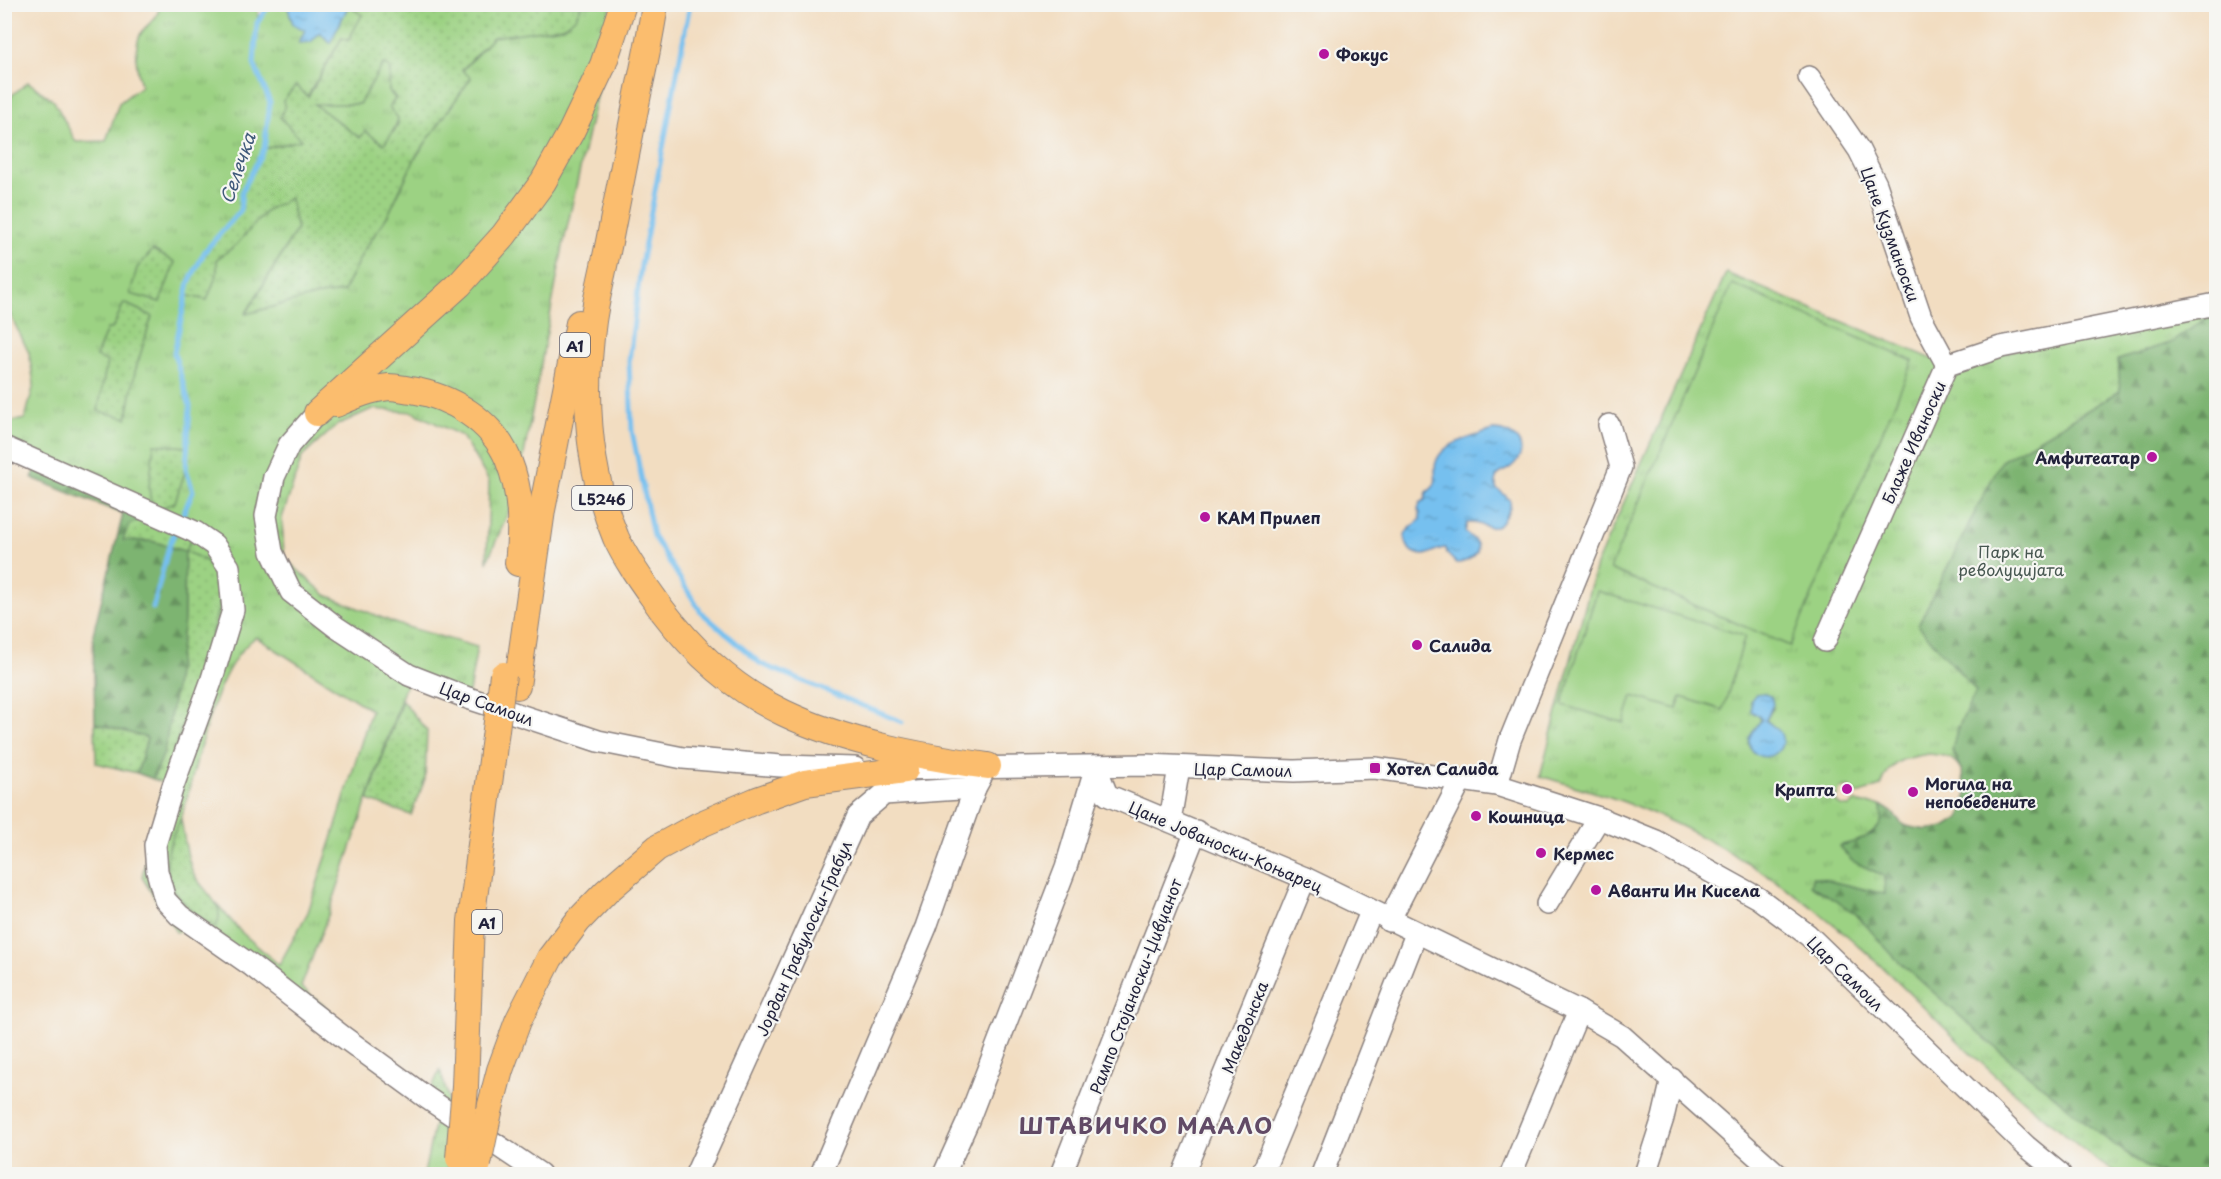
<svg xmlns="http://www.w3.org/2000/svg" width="2221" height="1179" viewBox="0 0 2221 1179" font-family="'Playpen Sans',sans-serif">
  <defs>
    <pattern id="grass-tufts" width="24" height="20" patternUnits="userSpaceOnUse" patternTransform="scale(1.5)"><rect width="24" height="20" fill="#9cd283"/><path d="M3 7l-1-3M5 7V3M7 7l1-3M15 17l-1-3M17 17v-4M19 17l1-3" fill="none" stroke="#86b472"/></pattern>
    <pattern id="forest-firs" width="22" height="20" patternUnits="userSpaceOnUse" patternTransform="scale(1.5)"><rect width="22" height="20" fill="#7db471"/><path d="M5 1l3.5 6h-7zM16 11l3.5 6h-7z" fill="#66925e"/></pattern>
    <pattern id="garden-dots" width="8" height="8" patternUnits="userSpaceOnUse" patternTransform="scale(1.5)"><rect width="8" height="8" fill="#9cd283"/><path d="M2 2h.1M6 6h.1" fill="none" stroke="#86b472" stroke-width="1.8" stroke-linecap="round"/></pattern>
    <pattern id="water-ripples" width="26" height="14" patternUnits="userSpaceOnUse" patternTransform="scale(1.5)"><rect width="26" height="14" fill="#76c0ef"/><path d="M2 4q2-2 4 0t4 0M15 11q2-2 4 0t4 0" fill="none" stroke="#609cc3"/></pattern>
  </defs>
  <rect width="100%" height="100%" fill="#f6f6f2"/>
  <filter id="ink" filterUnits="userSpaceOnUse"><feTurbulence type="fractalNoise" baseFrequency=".0167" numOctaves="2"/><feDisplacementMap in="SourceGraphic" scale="12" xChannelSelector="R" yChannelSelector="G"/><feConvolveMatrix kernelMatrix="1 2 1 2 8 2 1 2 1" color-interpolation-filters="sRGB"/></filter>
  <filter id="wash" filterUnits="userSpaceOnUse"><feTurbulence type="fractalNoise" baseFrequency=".008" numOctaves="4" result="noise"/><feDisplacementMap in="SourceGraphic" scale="24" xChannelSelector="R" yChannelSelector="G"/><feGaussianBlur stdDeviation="1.35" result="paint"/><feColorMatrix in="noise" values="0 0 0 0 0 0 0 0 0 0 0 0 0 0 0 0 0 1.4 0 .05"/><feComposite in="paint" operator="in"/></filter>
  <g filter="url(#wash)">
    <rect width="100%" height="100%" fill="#f2ddc1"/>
    <g fill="url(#grass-tufts)" stroke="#5f7a5f" stroke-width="1.5" fill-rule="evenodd">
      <path d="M160,5H258V22L270,5H287L293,23L306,30L299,42L320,32L329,42L347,9L345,5H355L353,9L363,15L348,41L342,38L307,97L285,108L280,117L302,140L242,191L240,211L205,251L217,274L216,259L236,245L267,210L290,198L297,229L246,313L318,295L343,292L364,250L388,215L415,158L470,78L462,71L493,37L536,29L576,17L581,5H611L603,65L563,246L517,492L487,562L489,481L462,436L413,412L372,409L337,425L302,457L282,518L284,558L326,595L397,624L477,647L468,698L409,675L329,913L301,987L334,1014L327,1025L199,928L176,932L142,877L163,783L206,654L221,598L215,572L206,561L185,551L195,533L5,447V420L9,422L25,419L34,384L29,353L5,304L4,130L9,124L5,101L28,82L54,101L76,142L106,141L119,103L141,86C137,70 133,52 140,35C146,22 156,25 160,5ZM256,637L371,710L332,839L308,912L279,965L240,931L217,904L218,922L174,893C170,878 167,864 169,848C171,837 178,828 181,818C198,767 211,669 256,637Z"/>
      <path d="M383,64L390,68L389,91C407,110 397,127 384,145L365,132L360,138L313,103L359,104Z"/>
      <path d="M1726,273L1947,365L2216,304V1174H2119L2097,1161C2055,1126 2012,1092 1973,1055C1918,1004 1870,950 1809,905C1764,871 1712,840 1661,817C1622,799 1581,788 1540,776L1596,565ZM1773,708L1766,720L1774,727L1754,753L1749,744L1761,720L1759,716ZM1929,754C1935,755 1942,755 1947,757C1968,764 1972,802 1959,818C1948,831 1922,832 1907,826C1897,823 1892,810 1882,806C1874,802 1864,807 1856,801L1849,807C1842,807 1838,806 1835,799L1840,789L1849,787L1857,794L1881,786C1890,760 1903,758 1929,754Z"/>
      <path d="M440,1070L448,1097V1174H424L435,1121L427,1098Z"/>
    </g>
    <g fill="url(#forest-firs)" stroke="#506b56" stroke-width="1.5">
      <path d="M2216,311V1174H2165L2146,1167L2101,1135L1988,1041L1895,958L1855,913L1810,885L1813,877L1885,894L1884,876L1852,861L1839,846C1853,842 1878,837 1882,819C1882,815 1881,809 1881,805L1892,812L1904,826L1926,830L1945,827L1959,818L1965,805L1966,794L1962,772L1952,750L1957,730L1976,691L1918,625L2001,461L2120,391L2118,360L2172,342Z"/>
      <path d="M38,463L152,513L124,540L152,541L185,551L184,621L174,696L164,753L153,779L137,773L147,738L95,723L93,634L123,514L32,478Z"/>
    </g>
    <g fill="url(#garden-dots)" stroke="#5f7a5f" stroke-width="1.5" fill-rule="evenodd">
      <path d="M355,5H581L576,17L563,27L493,37L462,70L471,78L415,158L388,215L364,250L343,292L318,295L246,314L297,229L290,198L267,210L236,245L217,259V274L207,300L185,295L189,282L205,251L240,211L242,191L264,149L301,140L280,117L285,108L283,101L296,85L308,97L342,38L348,41L362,15L353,9ZM383,64L390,68L389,91L396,98L389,107L398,118L397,127L384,144L365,131L360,138L314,104H359Z"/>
      <path d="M153,250L175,262L160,302L130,294L137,268Z"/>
      <path d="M124,303L152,316L135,372L127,418L98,411L107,361L96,357L107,329H112Z"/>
      <path d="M154,444L187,447L186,469L175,502L153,512L195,532L185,551L206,561L215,572L221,598L206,654L163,783L153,779L164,753L174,696L184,621L185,551L152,541L123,540L129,525L152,513L149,487Z"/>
      <path d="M402,700L427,731L425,779L411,815L368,800Z"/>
      <path d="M95,723L147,738L137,773L96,763Z"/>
      <path d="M181,819C184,836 186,854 192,870C199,890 230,904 215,928C185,907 158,885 170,845C172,836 177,827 181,819Z"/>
    </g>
    <g fill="#9cd283" stroke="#5f7a5f" stroke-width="1.5">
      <path d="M1732,284L1913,361L1790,646L1610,569Z"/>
      <path d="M1597,591L1745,636L1723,710L1681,697L1677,709L1632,696L1624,723L1562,705Z"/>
    </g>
    <g fill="url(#water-ripples)" stroke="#4c7195" stroke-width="1.5">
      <path d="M273,5H345L347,9L330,43L320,32L311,42L299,43L305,30L293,24L287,5Z"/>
      <path d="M1493,430C1515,430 1532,448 1512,466C1507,471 1501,471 1496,477V488C1510,499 1516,501 1504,518C1501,522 1501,526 1495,527C1485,529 1478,521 1467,523L1465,532C1468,535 1474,539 1476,542C1483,555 1465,563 1456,563L1447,554L1446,548C1431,548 1429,562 1410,550C1398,532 1409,530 1420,520V513L1418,509L1420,503L1425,500L1427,492C1446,480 1425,470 1443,451C1454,440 1478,436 1493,430Z"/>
      <path d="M1764,693L1771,697L1773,704L1766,720C1770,725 1776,727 1780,732C1793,756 1749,770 1749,738L1761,720L1759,716L1751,711V700L1756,694Z"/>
    </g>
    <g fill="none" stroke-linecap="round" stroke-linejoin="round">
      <g stroke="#76c0ef" stroke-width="5">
        <path d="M690,4L641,265L629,361L632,431L653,536L701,612L761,664L902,722"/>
        <path d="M180,521L193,491L186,469L190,406L174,353L189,282L205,251L240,211L242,191L264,149L270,102L254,64L257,23L270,4"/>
        <path d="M153,608L169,546L176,529"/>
      </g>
    </g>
  </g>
  <g filter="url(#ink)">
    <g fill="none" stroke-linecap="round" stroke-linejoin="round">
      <g stroke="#8a807e" stroke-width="24">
        <g id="minor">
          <path d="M1809,77L1859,150L1876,184L1921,317L1947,365"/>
          <path d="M317,413L289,445L274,477L266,516L272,552L291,592L336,627L409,675L468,698L598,741L683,758L781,766L855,768"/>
          <path d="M4,447L195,532L214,545L229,567L233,610L211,682L173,786L155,845L157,871L165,900L179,915L252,966L342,1036L427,1098L540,1174"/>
          <path d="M1825,641L1947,365L2001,347L2216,304"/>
          <path d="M1096,767L1107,795L1305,878L1579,1011L1622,1036L1777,1174"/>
          <path d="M889,769L1146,765L1294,771L1375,768L1497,785L1599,818L1656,841L1704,868L1758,898L1808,935L2026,1146L2060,1174"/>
          <path d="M1497,785L1510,740L1621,467L1609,425"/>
          <path d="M1170,821L1179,767"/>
          <path d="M1547,904L1599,818"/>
          <path d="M1389,921L1461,780"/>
          <path d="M696,1174L858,816L884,794L975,788"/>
          <path d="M821,1174L926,927L975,788L981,777"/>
          <path d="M944,1174L968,1121L1066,867L1096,767"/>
          <path d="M1061,1174L1196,831"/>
          <path d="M1183,1174L1305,878"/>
          <path d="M1262,1174L1371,912"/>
          <path d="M1322,1174L1416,934"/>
          <path d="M1511,1174L1579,1011"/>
          <path d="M1645,1174L1663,1118L1672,1079"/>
        </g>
      </g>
      <g stroke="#8a807e" stroke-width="28">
        <g id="major">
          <path d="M655,4C651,33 645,61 639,89C629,140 619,191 609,242C604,268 597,294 593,321C583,394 587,469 616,538C628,564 646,587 662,610C694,652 735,690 784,713C847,743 919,756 988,766"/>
          <path d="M336,404C354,396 370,389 389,387C396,387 404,389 411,390C451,396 492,421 508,459C522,494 522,527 518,563"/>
          <path d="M317,413L460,284L504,235L543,182L571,132L603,65L623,4"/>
          <path d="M517,686L542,510L579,323"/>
          <path d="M465,1087L471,921L493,753"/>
          <path d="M488,1116L500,1070L518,1021L550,958L578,921L607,891L657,848L699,825L757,800L805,783L905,770"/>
        </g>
      </g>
      <use href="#minor" stroke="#fff" stroke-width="21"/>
      <use href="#major" stroke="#fbbd6e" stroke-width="26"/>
      <g stroke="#8a807e" stroke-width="28" stroke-linecap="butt">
        <g id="major-bridge">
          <path d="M493,753L503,675"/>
          <path d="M459,1158L465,1087"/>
          <path d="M478,1164L488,1116"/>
        </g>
      </g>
      <use href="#major-bridge" stroke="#fbbd6e" stroke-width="26"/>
    </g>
  </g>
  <g fill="#b5179e" stroke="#f6f6f2" stroke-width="2">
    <circle cx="1324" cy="54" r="6"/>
    <circle cx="2152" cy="457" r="6"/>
    <circle cx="1205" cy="517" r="6"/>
    <circle cx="1417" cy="645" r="6"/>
    <rect x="1369" y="762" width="12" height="12" rx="3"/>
    <circle cx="1847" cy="789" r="6"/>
    <circle cx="1913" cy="792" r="6"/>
    <circle cx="1476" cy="816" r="6"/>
    <circle cx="1541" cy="853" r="6"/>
    <circle cx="1596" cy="890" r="6"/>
  </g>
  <g text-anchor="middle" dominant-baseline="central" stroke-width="4.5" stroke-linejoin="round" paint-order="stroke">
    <g fill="#f6f6f2" stroke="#626272" stroke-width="1.5">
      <rect x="560" y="333" width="30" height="24" rx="4.5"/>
      <rect x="572" y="486" width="60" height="24" rx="4.5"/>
      <rect x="472" y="910" width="30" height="24" rx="4.5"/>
    </g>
    <g font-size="15" font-weight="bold" fill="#22223b">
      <text x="575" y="345">A1</text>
      <text x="602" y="498">L5246</text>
      <text x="487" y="922">A1</text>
    </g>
    <g font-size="16" font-weight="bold" fill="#22223b" stroke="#f6f6f2" text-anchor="start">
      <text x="1336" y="54">Фокус</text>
      <text x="2140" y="457" text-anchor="end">Амфитеатар</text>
      <text x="1217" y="517">КАМ Прилеп</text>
      <text x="1429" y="645">Салида</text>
      <text x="1387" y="768">Хотел Салида</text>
      <text x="1925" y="783">Могила на<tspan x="1925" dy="18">непобедените</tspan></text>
      <text x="1835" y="789" text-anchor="end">Крипта</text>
      <text x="1488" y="816">Кошница</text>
      <text x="1553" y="853">Кермес</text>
      <text x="1608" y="890">Аванти Ин Кисела</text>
    </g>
    <g font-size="16" fill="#22223b" stroke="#f6f6f2">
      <text transform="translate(1891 234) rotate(70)">Цане Кузманоски</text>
      <text transform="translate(1913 442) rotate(-66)">Блаже Иваноски</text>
      <text transform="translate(487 703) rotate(20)">Цар Самоил</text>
      <text transform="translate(1243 769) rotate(1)">Цар Самоил</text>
      <text transform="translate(1226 846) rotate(23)">Цане Јованоски-Коњарец</text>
      <text transform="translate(803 938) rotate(-66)">Јордан Грабулоски-Грабул</text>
      <text transform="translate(1846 973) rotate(44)">Цар Самоил</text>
      <text transform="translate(1135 986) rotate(-69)">Рампо Стојаноски-Џивџанот</text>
      <text transform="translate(1244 1027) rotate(-68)">Македонска</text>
    </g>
    <g font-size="16" fill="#475751" stroke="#f6f6f2">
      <text x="2011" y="551">Парк на<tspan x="2011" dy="18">револуцијата</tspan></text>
    </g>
    <g font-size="18" font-style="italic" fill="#3f597a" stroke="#f6f6f2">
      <text transform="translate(237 168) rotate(-71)">Селечка</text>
    </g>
    <g font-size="22" font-weight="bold" letter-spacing="1.5" fill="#614a66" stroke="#f6f6f2">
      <text x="1146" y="1124">ШТАВИЧКО МААЛО</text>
    </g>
  </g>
  <rect width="2221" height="1179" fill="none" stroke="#f6f6f2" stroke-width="24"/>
</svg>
